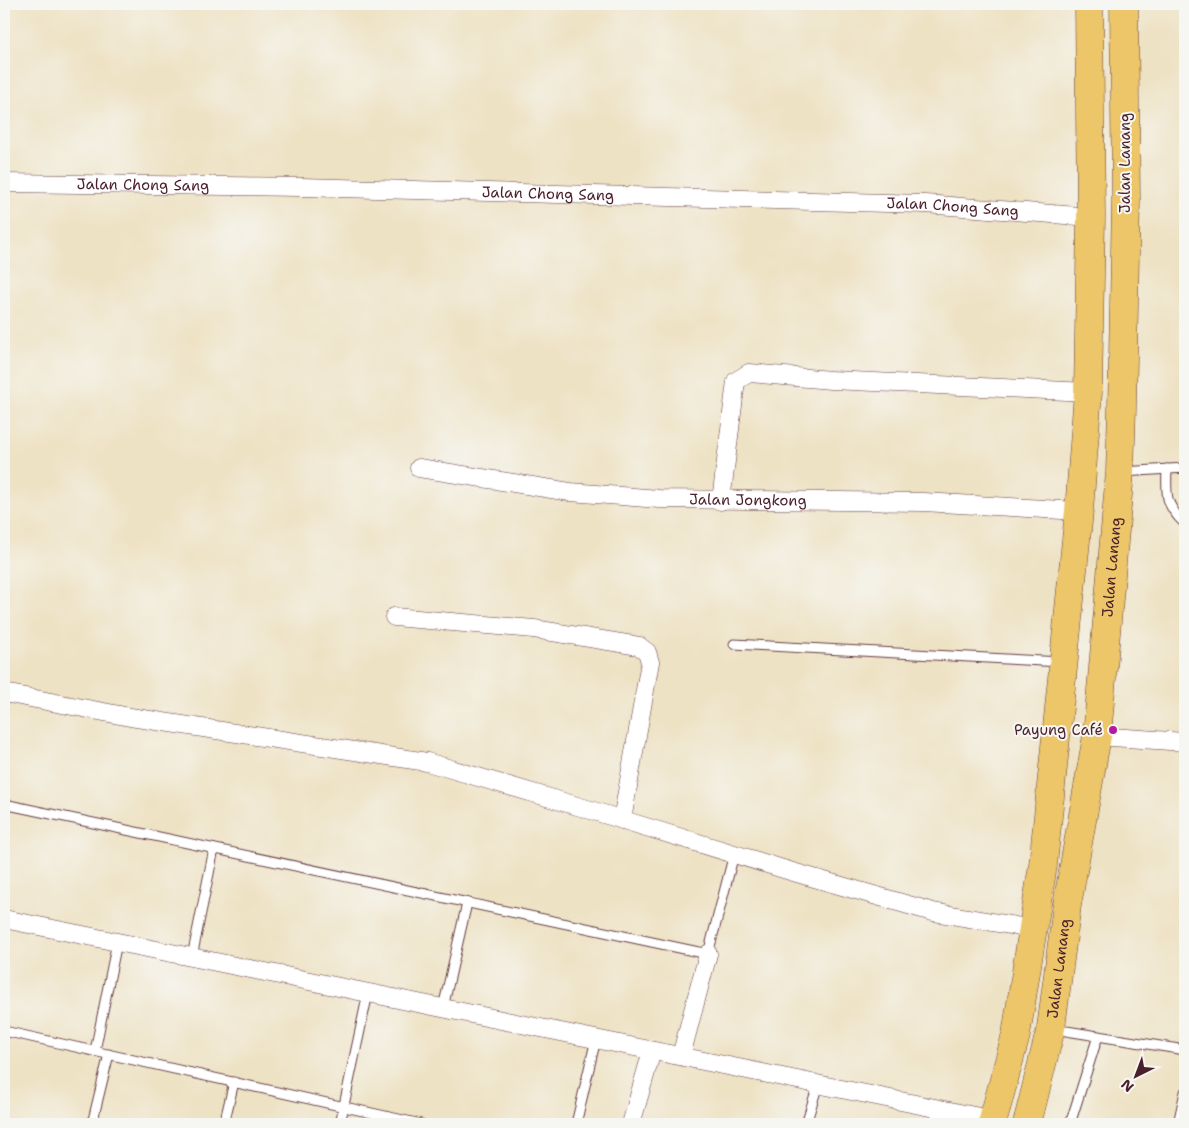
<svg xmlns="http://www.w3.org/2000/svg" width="1189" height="1128" viewBox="0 0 1189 1128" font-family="'Shantell Sans',sans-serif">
  <rect width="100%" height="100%" fill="#f6f6f2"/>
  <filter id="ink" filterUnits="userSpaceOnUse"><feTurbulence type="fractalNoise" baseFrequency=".02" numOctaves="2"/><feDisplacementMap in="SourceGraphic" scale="10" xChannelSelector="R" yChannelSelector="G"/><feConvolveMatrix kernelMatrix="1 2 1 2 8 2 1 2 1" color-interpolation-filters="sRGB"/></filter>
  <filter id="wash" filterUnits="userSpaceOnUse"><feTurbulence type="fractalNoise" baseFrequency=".0096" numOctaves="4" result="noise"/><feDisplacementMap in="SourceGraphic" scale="20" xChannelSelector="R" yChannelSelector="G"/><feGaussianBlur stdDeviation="1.12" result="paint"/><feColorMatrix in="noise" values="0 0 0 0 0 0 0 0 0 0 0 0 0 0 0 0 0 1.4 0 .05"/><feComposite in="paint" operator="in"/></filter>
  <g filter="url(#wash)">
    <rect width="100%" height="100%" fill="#eee2c4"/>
  </g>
  <g filter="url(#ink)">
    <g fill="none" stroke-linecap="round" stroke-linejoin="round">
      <g stroke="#633c42" stroke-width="11">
        <g id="service">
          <path d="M1167,469C1166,495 1165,505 1185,524"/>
          <path d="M1123,472L1185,468"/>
          <path d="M734,644L1061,662"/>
          <path d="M4,804L708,954L734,854"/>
          <path d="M192,957L214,849"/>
          <path d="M443,1008L467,903"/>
          <path d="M1054,1029L1185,1050"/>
          <path d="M4,1031L421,1124"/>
          <path d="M95,1051L117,942"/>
          <path d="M92,1124L109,1054"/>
          <path d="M224,1124L234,1082"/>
          <path d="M340,1124L368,993"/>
          <path d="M576,1124L596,1039"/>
          <path d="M806,1124L818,1084"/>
          <path d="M1070,1124L1098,1036"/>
          <path d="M1178,1124L1185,1092"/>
        </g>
      </g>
      <g stroke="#633c42" stroke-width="19">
        <g id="minor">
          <path id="s1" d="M4,183L301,187L925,204L1091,217"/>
          <path id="s2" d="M419,468L570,492L659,499L923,502L1079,511"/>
          <path d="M721,501L736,381L749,373L831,380L1088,392"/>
          <path d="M394,617L534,629L639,646L647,652L650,662L622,820"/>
          <path d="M4,693L130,717L427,762L584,808L793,872L933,912L1033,929"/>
          <path d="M1097,736L1185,742"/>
          <path d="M4,919L994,1120"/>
          <path d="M681,1056L708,954"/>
          <path d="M631,1124L652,1051"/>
        </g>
      </g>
      <g stroke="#633c42" stroke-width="29">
        <g id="primary">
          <path d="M992,1124L1016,1035L1043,865L1079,511L1088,392L1091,217L1089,4"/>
          <path id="s3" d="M1027,1124L1051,1028L1067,905L1097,736L1120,472L1122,408L1126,201L1124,4"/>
        </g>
      </g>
      <use href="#service" stroke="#fff" stroke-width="9"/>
      <use href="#minor" stroke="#fff" stroke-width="18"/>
      <use href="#primary" stroke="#ecc669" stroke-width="28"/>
    </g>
  </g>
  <circle fill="#b5179e" stroke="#f6f6f2" stroke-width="2" cx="1113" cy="730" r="5"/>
  <g text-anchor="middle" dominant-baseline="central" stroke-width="4" stroke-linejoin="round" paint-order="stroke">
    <g font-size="15" fill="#4a1f2b" stroke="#f6f6f2">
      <text transform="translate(1125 163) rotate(-90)">Jalan Lanang</text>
      <text stroke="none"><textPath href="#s1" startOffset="139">Jalan Chong Sang</textPath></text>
      <text stroke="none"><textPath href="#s1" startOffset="544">Jalan Chong Sang</textPath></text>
      <text stroke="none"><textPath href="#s1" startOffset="949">Jalan Chong Sang</textPath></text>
      <text stroke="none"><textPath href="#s2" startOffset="331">Jalan Jongkong</textPath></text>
      <text stroke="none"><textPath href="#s3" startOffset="564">Jalan Lanang</textPath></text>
      <text stroke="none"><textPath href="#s3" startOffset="159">Jalan Lanang</textPath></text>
    </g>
    <g font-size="15" fill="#4a1f2b" stroke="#f6f6f2" text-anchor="end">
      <text x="1103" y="730">Payung Café</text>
    </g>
  </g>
  <rect width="1189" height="1128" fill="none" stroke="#f6f6f2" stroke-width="20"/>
  <g transform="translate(1136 1076) rotate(222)" stroke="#f6f6f2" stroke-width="4" paint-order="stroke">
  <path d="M0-4L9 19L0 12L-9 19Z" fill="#4a1f2b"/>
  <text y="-8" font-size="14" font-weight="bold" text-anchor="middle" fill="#4a1f2b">N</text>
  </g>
</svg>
